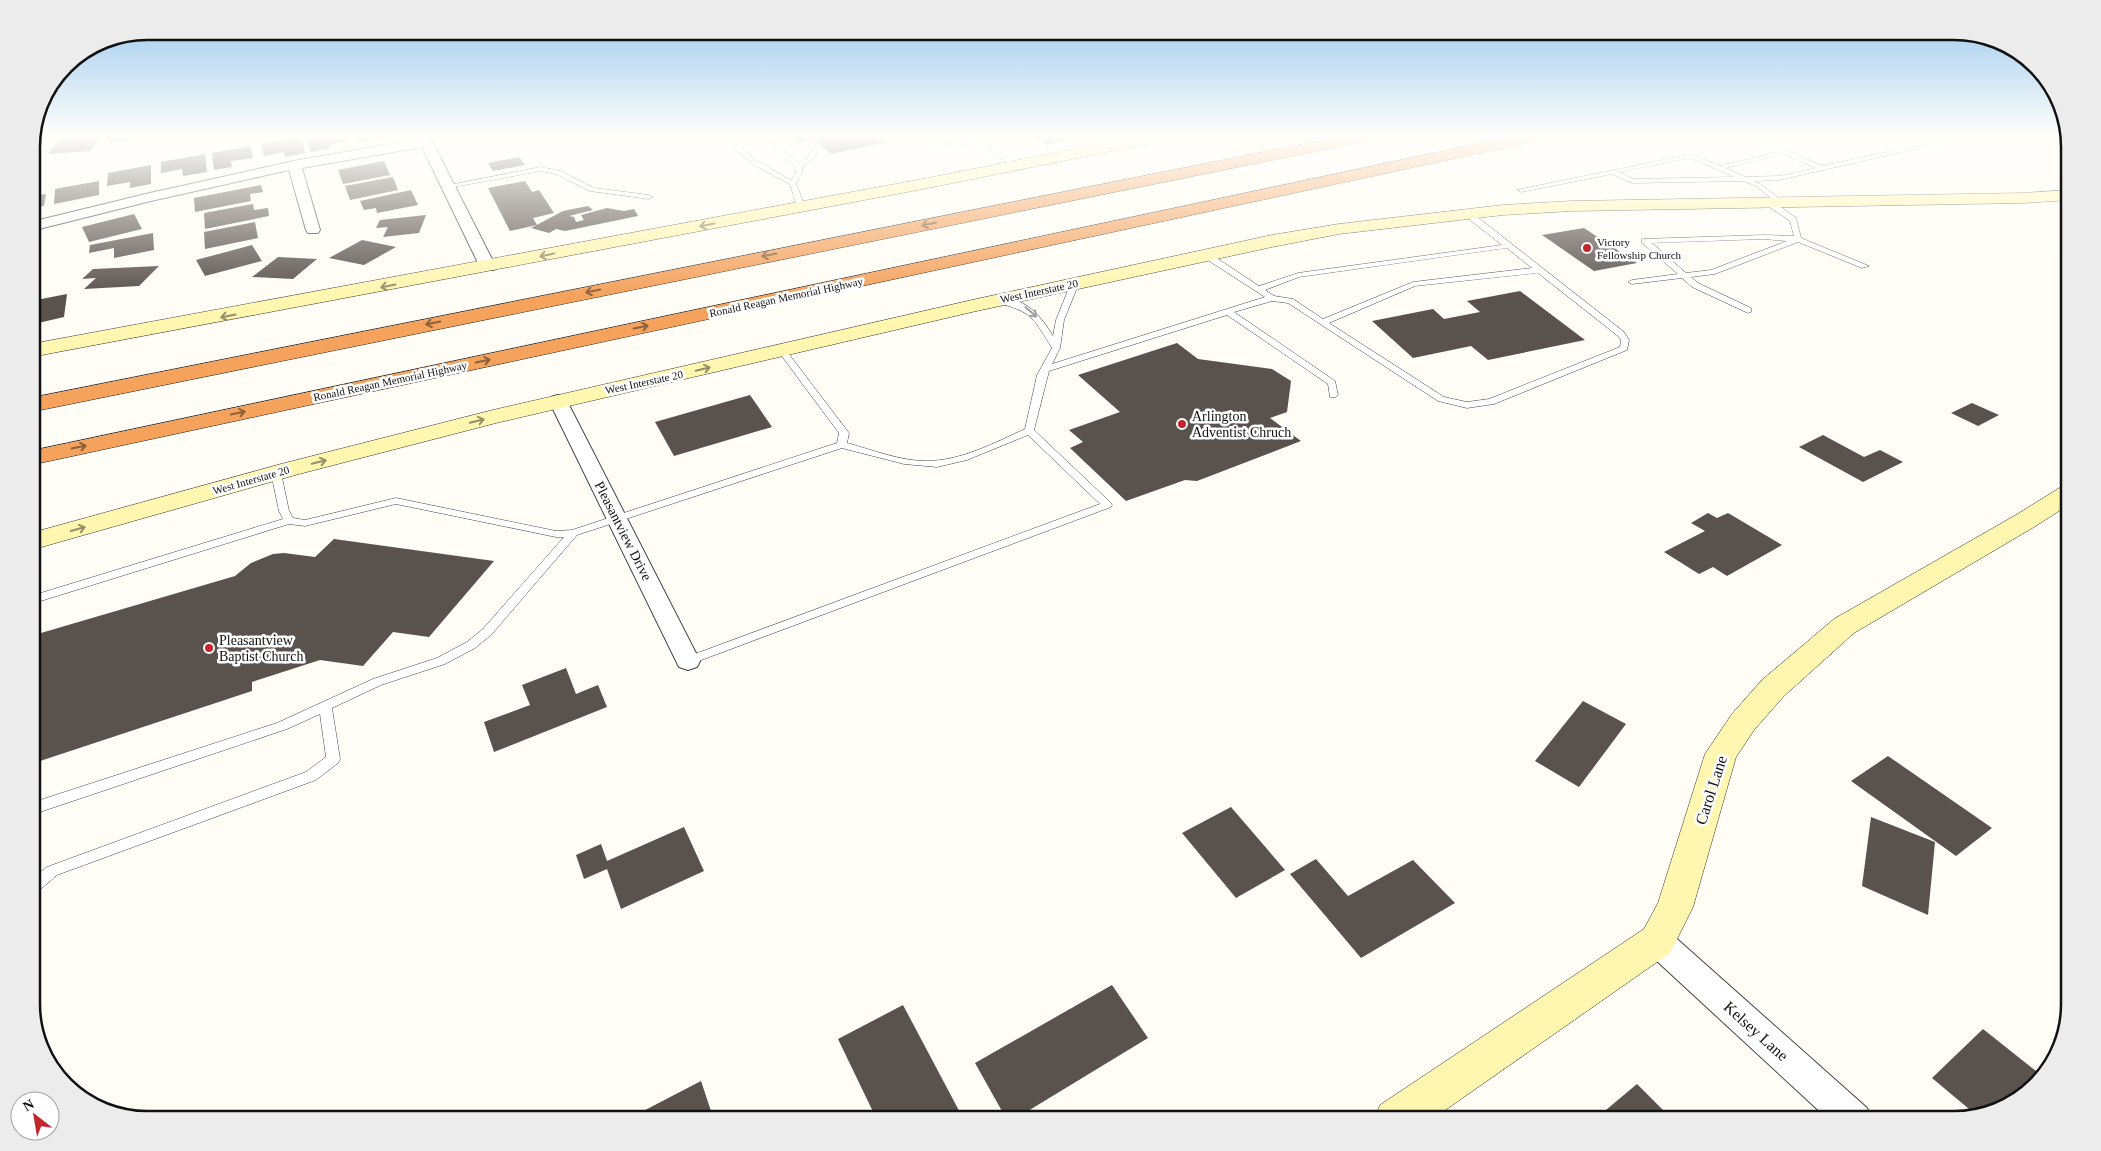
<svg xmlns="http://www.w3.org/2000/svg" width="2101" height="1151" viewBox="0 0 2101 1151" font-family="Georgia,serif">
  <rect width="100%" height="100%" fill="#fffdf5"/>
  <g fill="#5a524d">
    <path d="M108,135H150V137L109,144Z"/>
    <path d="M306,135H347L349,141L329,145L330,149L311,152Z"/>
    <path d="M356,135H396V136L359,142Z"/>
    <path d="M805,135H877L886,142L831,154L815,140L799,143L792,137Z"/>
    <path d="M1032,135H1068L1073,138L1047,145Z"/>
    <path d="M102,136L90,151L48,154L59,140Z"/>
    <path d="M301,137L305,153L285,157L284,152L264,156L261,144Z"/>
    <path d="M251,146L253,158L231,161L232,167L214,170L212,153Z"/>
    <path d="M205,154L207,172L183,176L182,169L161,173V162Z"/>
    <path d="M519,157L525,165L493,171L488,163Z"/>
    <path d="M384,161L390,175L343,184L338,170Z"/>
    <path d="M151,165V184L130,188V182L107,186L108,173Z"/>
    <path d="M393,177L398,190L350,200L345,186Z"/>
    <path d="M99,181V195L54,204L55,189Z"/>
    <path d="M525,181L532,192L539,190L554,213L533,218L537,225L510,231L488,188Z"/>
    <path d="M261,185L263,192L250,194L251,201L195,212L194,198Z"/>
    <path d="M411,190L418,205L377,213L376,208L364,210L360,201Z"/>
    <path d="M46,194L44,206L31,208V196Z"/>
    <path d="M253,204L254,210L268,208L269,216L205,229L204,213Z"/>
    <path d="M588,206L593,210L569,216L574,217L576,222L584,220L581,215L607,208L624,211L634,209L638,216L565,231L556,229L549,233L531,228L563,211Z"/>
    <path d="M134,214L142,229L89,242L82,227Z"/>
    <path d="M426,215L419,233L383,237L388,227L376,228L380,220Z"/>
    <path d="M255,222L258,238L205,249L204,232Z"/>
    <path d="M1584,228L1637,263L1594,271L1542,235Z"/>
    <path d="M153,233L154,250L114,258V248L89,253L90,245Z"/>
    <path d="M362,240L396,247L364,265L329,258Z"/>
    <path d="M252,245L262,261L205,276L196,260Z"/>
    <path d="M278,257L317,259L293,279L252,277Z"/>
    <path d="M159,266L139,286L84,289L96,278L82,279L93,269Z"/>
    <path d="M1520,291L1585,340L1488,360L1471,346L1413,358L1372,321L1433,309L1444,319L1480,312L1467,301Z"/>
    <path d="M67,294L64,317L34,324L35,320L31,321V301Z"/>
    <path d="M1177,343L1198,359L1272,369L1291,381L1287,412L1270,418L1301,441L1197,481L1185,480L1126,501L1070,448L1083,442L1069,430L1120,412L1078,375Z"/>
    <path d="M750,395L772,427L674,456L655,422Z"/>
    <path d="M1972,403L1999,415L1978,426L1951,413Z"/>
    <path d="M1823,435L1864,457L1880,450L1903,462L1863,482L1799,447Z"/>
    <path d="M1708,513L1717,518L1728,513L1782,545L1727,576L1713,567L1699,574L1664,552L1705,531L1691,523Z"/>
    <path d="M334,539L494,561L429,637L393,632L363,666L320,660L252,682V691L31,764V724L41,633L235,576L251,563L273,554L284,553L315,557Z"/>
    <path d="M566,668L576,694L598,685L607,707L494,752L484,722L530,705L522,685Z"/>
    <path d="M1583,701L1626,724L1579,787L1535,761Z"/>
    <path d="M1888,756L1992,828L1956,856L1851,781Z"/>
    <path d="M1231,807L1285,870L1236,898L1182,833Z"/>
    <path d="M1871,817L1935,842L1928,915L1862,886Z"/>
    <path d="M684,827L704,871L621,909L607,869L584,879L576,855L601,844L607,861Z"/>
    <path d="M1316,859L1348,896L1413,860L1455,903L1361,958L1290,874Z"/>
    <path d="M1112,985L1148,1038L1013,1120H1007L975,1063Z"/>
    <path d="M903,1005L964,1120H877L838,1039Z"/>
    <path d="M1983,1029L2041,1075L2012,1104L1975,1114L1932,1078Z"/>
    <path d="M701,1081L714,1120H626Z"/>
    <path d="M1637,1084L1673,1120H1594Z"/>
  </g>
  <g fill="none" stroke-linecap="round" stroke-linejoin="round">
    <g stroke="#444" stroke-width="1">
      <g id="lane">
        <path d="M719,135H725L757,161L791,180L796,173L795,167L760,135H766L798,163L807,158L811,151L807,141L812,140L817,151L812,160L802,167V173L796,183L805,207L804,209L797,207L790,184L752,164Z"/>
        <path d="M916,135C925,134 930,141 939,143C950,146 962,141 972,139L969,136L974,135L1019,166L1014,167L977,142C954,147 935,152 916,135Z"/>
        <path d="M1742,135H1750L1823,166L1966,135H1976L1779,180L1754,181L1760,184L1782,200L1783,202L1779,204L1756,186L1743,181L1632,183L1612,174L1521,192L1517,190L1692,154L1720,166L1778,152ZM1784,154L1816,168L1779,176L1745,177L1726,168ZM1691,158L1734,177L1633,179L1619,172Z"/>
        <path d="M541,167L560,171L594,188L649,195L653,197L649,199L590,191L556,174L541,171L448,188L445,186Z"/>
        <path d="M1765,200H1771L1796,218L1801,238L1869,266L1862,268L1798,242L1715,274L1691,277L1698,283L1751,308V312L1748,313L1692,287L1682,278L1632,284L1628,282L1632,280L1678,274L1642,243V239L1764,235L1794,236L1790,221L1765,204ZM1764,239L1787,241L1711,270L1686,273L1652,243Z"/>
        <path d="M1465,212H1471L1624,332L1629,340L1627,350L1494,404L1467,408L1438,401L1288,303L1272,301L1234,312L1335,381L1338,395L1336,397H1330L1328,384L1227,315L1049,371L1034,430L1111,503L1112,505L1111,507L688,665L684,664L682,661L684,658L1100,504L1028,435L967,460L937,467L904,464L842,448L577,535L491,635L475,648L445,664L381,685L332,708L340,759L338,763L316,780L57,875L36,893L31,894V879L47,867L306,772L326,757L320,714L287,729L31,815V803L277,723L373,679L437,658L467,642L483,629L564,537H556L396,504L305,526L289,524L31,604V596L283,519L279,511L271,473L272,471L276,470L281,473L289,511L293,518L305,520L396,498L556,531L572,530L837,443L839,433L778,351L782,348L785,349L849,433L847,443C873,450 900,461 926,461C961,461 994,443 1025,429L1037,375L1052,348C1034,319 1032,311 997,303V299C1024,295 1041,316 1053,336L1056,320L1071,283L1078,281L1079,283L1064,320L1060,348L1052,364L1265,297L1203,257V253H1209L1259,286L1298,273L1502,245L1465,216ZM1507,248L1532,268L1413,282L1323,319L1293,299L1274,296L1265,290L1299,277ZM1538,273L1618,336L1621,340L1620,347L1489,399L1467,402L1444,397L1329,323L1415,286Z"/>
      </g>
    </g>
    <g stroke="#444" stroke-width="2">
      <g id="street">
        <path d="M417,135H429L496,267L494,270H482L480,267L422,147L302,168L320,230L318,233H308L306,230L289,170L151,201L31,231V222L150,193L294,161L419,139Z"/>
        <path d="M1105,135C1117,135 1131,134 1140,143L1133,147L1106,138Z"/>
        <path d="M558,395L565,397L567,401L700,661L697,667L688,670L679,667L676,661L549,401L551,397Z"/>
        <path d="M1657,927L1668,931L1867,1108L1872,1120H1829L1646,951L1642,941L1646,931Z"/>
      </g>
    </g>
    <g stroke="#333" stroke-width="1">
      <g id="secondary">
        <path d="M1145,135H1175L1173,138L1167,140L928,188L31,357V344L928,178Z"/>
        <path d="M2070,190V200L2023,203L1572,211L1503,215L1339,234L1272,247L972,312L496,423L299,474L31,550V533L281,464L493,410L972,300L1272,235L1339,224L1503,205L1572,201L2023,193Z"/>
        <path d="M2070,484V504L2034,527L1854,633L1784,696L1754,730L1736,757L1693,907L1670,953L1431,1120H1374L1380,1105L1644,929L1658,903L1705,754L1732,714L1762,680L1834,619L2016,515L2061,487Z"/>
      </g>
    </g>
    <g stroke="#222" stroke-width="1">
      <g id="highway">
        <path d="M1349,135H1379L1377,138L1371,140L31,412V398Z"/>
        <path d="M1519,135H1548L1546,138L1540,140L31,465V451Z"/>
      </g>
    </g>
    <use href="#lane" fill="#fff" fill-rule="evenodd"/>
    <use href="#street" fill="#fff" fill-rule="evenodd"/>
    <use href="#secondary" fill="#fff6b0" fill-rule="evenodd"/>
    <use href="#highway" fill="#f5a25d" fill-rule="evenodd"/>
  </g>
  <defs><path id="oneway-shaft" d="M-6 0H5M1.5-3L5.5 0L1.5 3" fill="none" stroke-width="1.6" stroke-linecap="round" stroke-linejoin="round" transform="scale(1.25)"/></defs>
  <g stroke="#8e613b">
    <use href="#oneway-shaft" transform="translate(929 224) rotate(169)"/>
    <use href="#oneway-shaft" transform="translate(769 255) rotate(169)"/>
    <use href="#oneway-shaft" transform="translate(593 291) rotate(169)"/>
    <use href="#oneway-shaft" transform="translate(433 323) rotate(169)"/>
    <use href="#oneway-shaft" transform="translate(641 327) rotate(-12)"/>
    <use href="#oneway-shaft" transform="translate(483 361) rotate(-12)"/>
    <use href="#oneway-shaft" transform="translate(238 413) rotate(-12)"/>
    <use href="#oneway-shaft" transform="translate(79 447) rotate(-12)"/>
  </g>
  <g stroke="#948f68">
    <use href="#oneway-shaft" transform="translate(707 225) rotate(169)"/>
    <use href="#oneway-shaft" transform="translate(547 255) rotate(169)"/>
    <use href="#oneway-shaft" transform="translate(388 286) rotate(169)"/>
    <use href="#oneway-shaft" transform="translate(228 316) rotate(169)"/>
    <use href="#oneway-shaft" transform="translate(703 369) rotate(-13)"/>
    <use href="#oneway-shaft" transform="translate(477 421) rotate(-14)"/>
    <use href="#oneway-shaft" transform="translate(319 462) rotate(-14)"/>
    <use href="#oneway-shaft" transform="translate(78 529) rotate(-16)"/>
  </g>
  <use stroke="#a0a0a0" href="#oneway-shaft" transform="translate(1031 312) rotate(41)"/>
  <linearGradient id="sky" x2="0" y2="1"><stop stop-color="#95c6ee"/><stop offset="0.46" stop-color="#fffefa"/><stop offset="1" stop-color="#fffefa" stop-opacity="0"/></linearGradient>
  <rect width="2101" height="296" fill="url(#sky)"/>
  <g fill="#c4262e" stroke="#fff" stroke-width="2">
    <circle cx="1587" cy="248" r="5"/>
    <circle cx="1182" cy="424" r="5"/>
    <circle cx="209" cy="648" r="5"/>
  </g>
  <g text-anchor="middle" dominant-baseline="central" stroke-width="5" stroke-linejoin="round" paint-order="stroke">
    <g font-size="11" fill="#111" stroke="#fff" text-anchor="start">
      <text x="1597" y="242">Victory<tspan x="1597" dy="13">Fellowship Church</tspan></text>
    </g>
    <g font-size="11" fill="#111" stroke="#fff">
      <text transform="translate(1039 291) rotate(-12)">West Interstate 20</text>
      <text transform="translate(786 297) rotate(-12)">Ronald Reagan Memorial Highway</text>
      <text transform="translate(390 381) rotate(-12)">Ronald Reagan Memorial Highway</text>
      <text transform="translate(644 382) rotate(-12)">West Interstate 20</text>
      <text transform="translate(251 480) rotate(-16)">West Interstate 20</text>
    </g>
    <g font-size="14" fill="#111" stroke="#fff" text-anchor="start">
      <text x="1192" y="416">Arlington<tspan x="1192" dy="16">Adventist Chruch</tspan></text>
      <text x="219" y="640">Pleasantview<tspan x="219" dy="16">Baptist Church</tspan></text>
    </g>
    <g font-size="14" fill="#111" stroke="#fff">
      <text transform="translate(623 531) rotate(63)">Pleasantview Drive</text>
    </g>
    <g font-size="16" fill="#111" stroke="#fff">
      <text transform="translate(1711 790) rotate(-72)">Carol Lane</text>
      <text transform="translate(1756 1031) rotate(42)">Kelsey Lane</text>
    </g>
  </g>
  <path d="M0 0H2101V1151H0ZM147 40H1954A107 107 0 0 1 2061 147V1004A107 107 0 0 1 1954 1111H147A107 107 0 0 1 40 1004V147A107 107 0 0 1 147 40Z" fill="#ececec" fill-rule="evenodd"/>
  <path fill="none" stroke="#111" stroke-width="2.5" d="M147 40H1954A107 107 0 0 1 2061 147V1004A107 107 0 0 1 1954 1111H147A107 107 0 0 1 40 1004V147A107 107 0 0 1 147 40Z"/>
  <g transform="translate(35 1116) rotate(329)"><circle r="24" fill="#ffffff" stroke="#a0a0a0"/>
  <path d="M0-4L9 19L0 12L-9 19Z" fill="#c4262e"/>
  <text y="-8" font-size="14" font-weight="bold" text-anchor="middle" fill="#111111">N</text>
  </g>
</svg>
